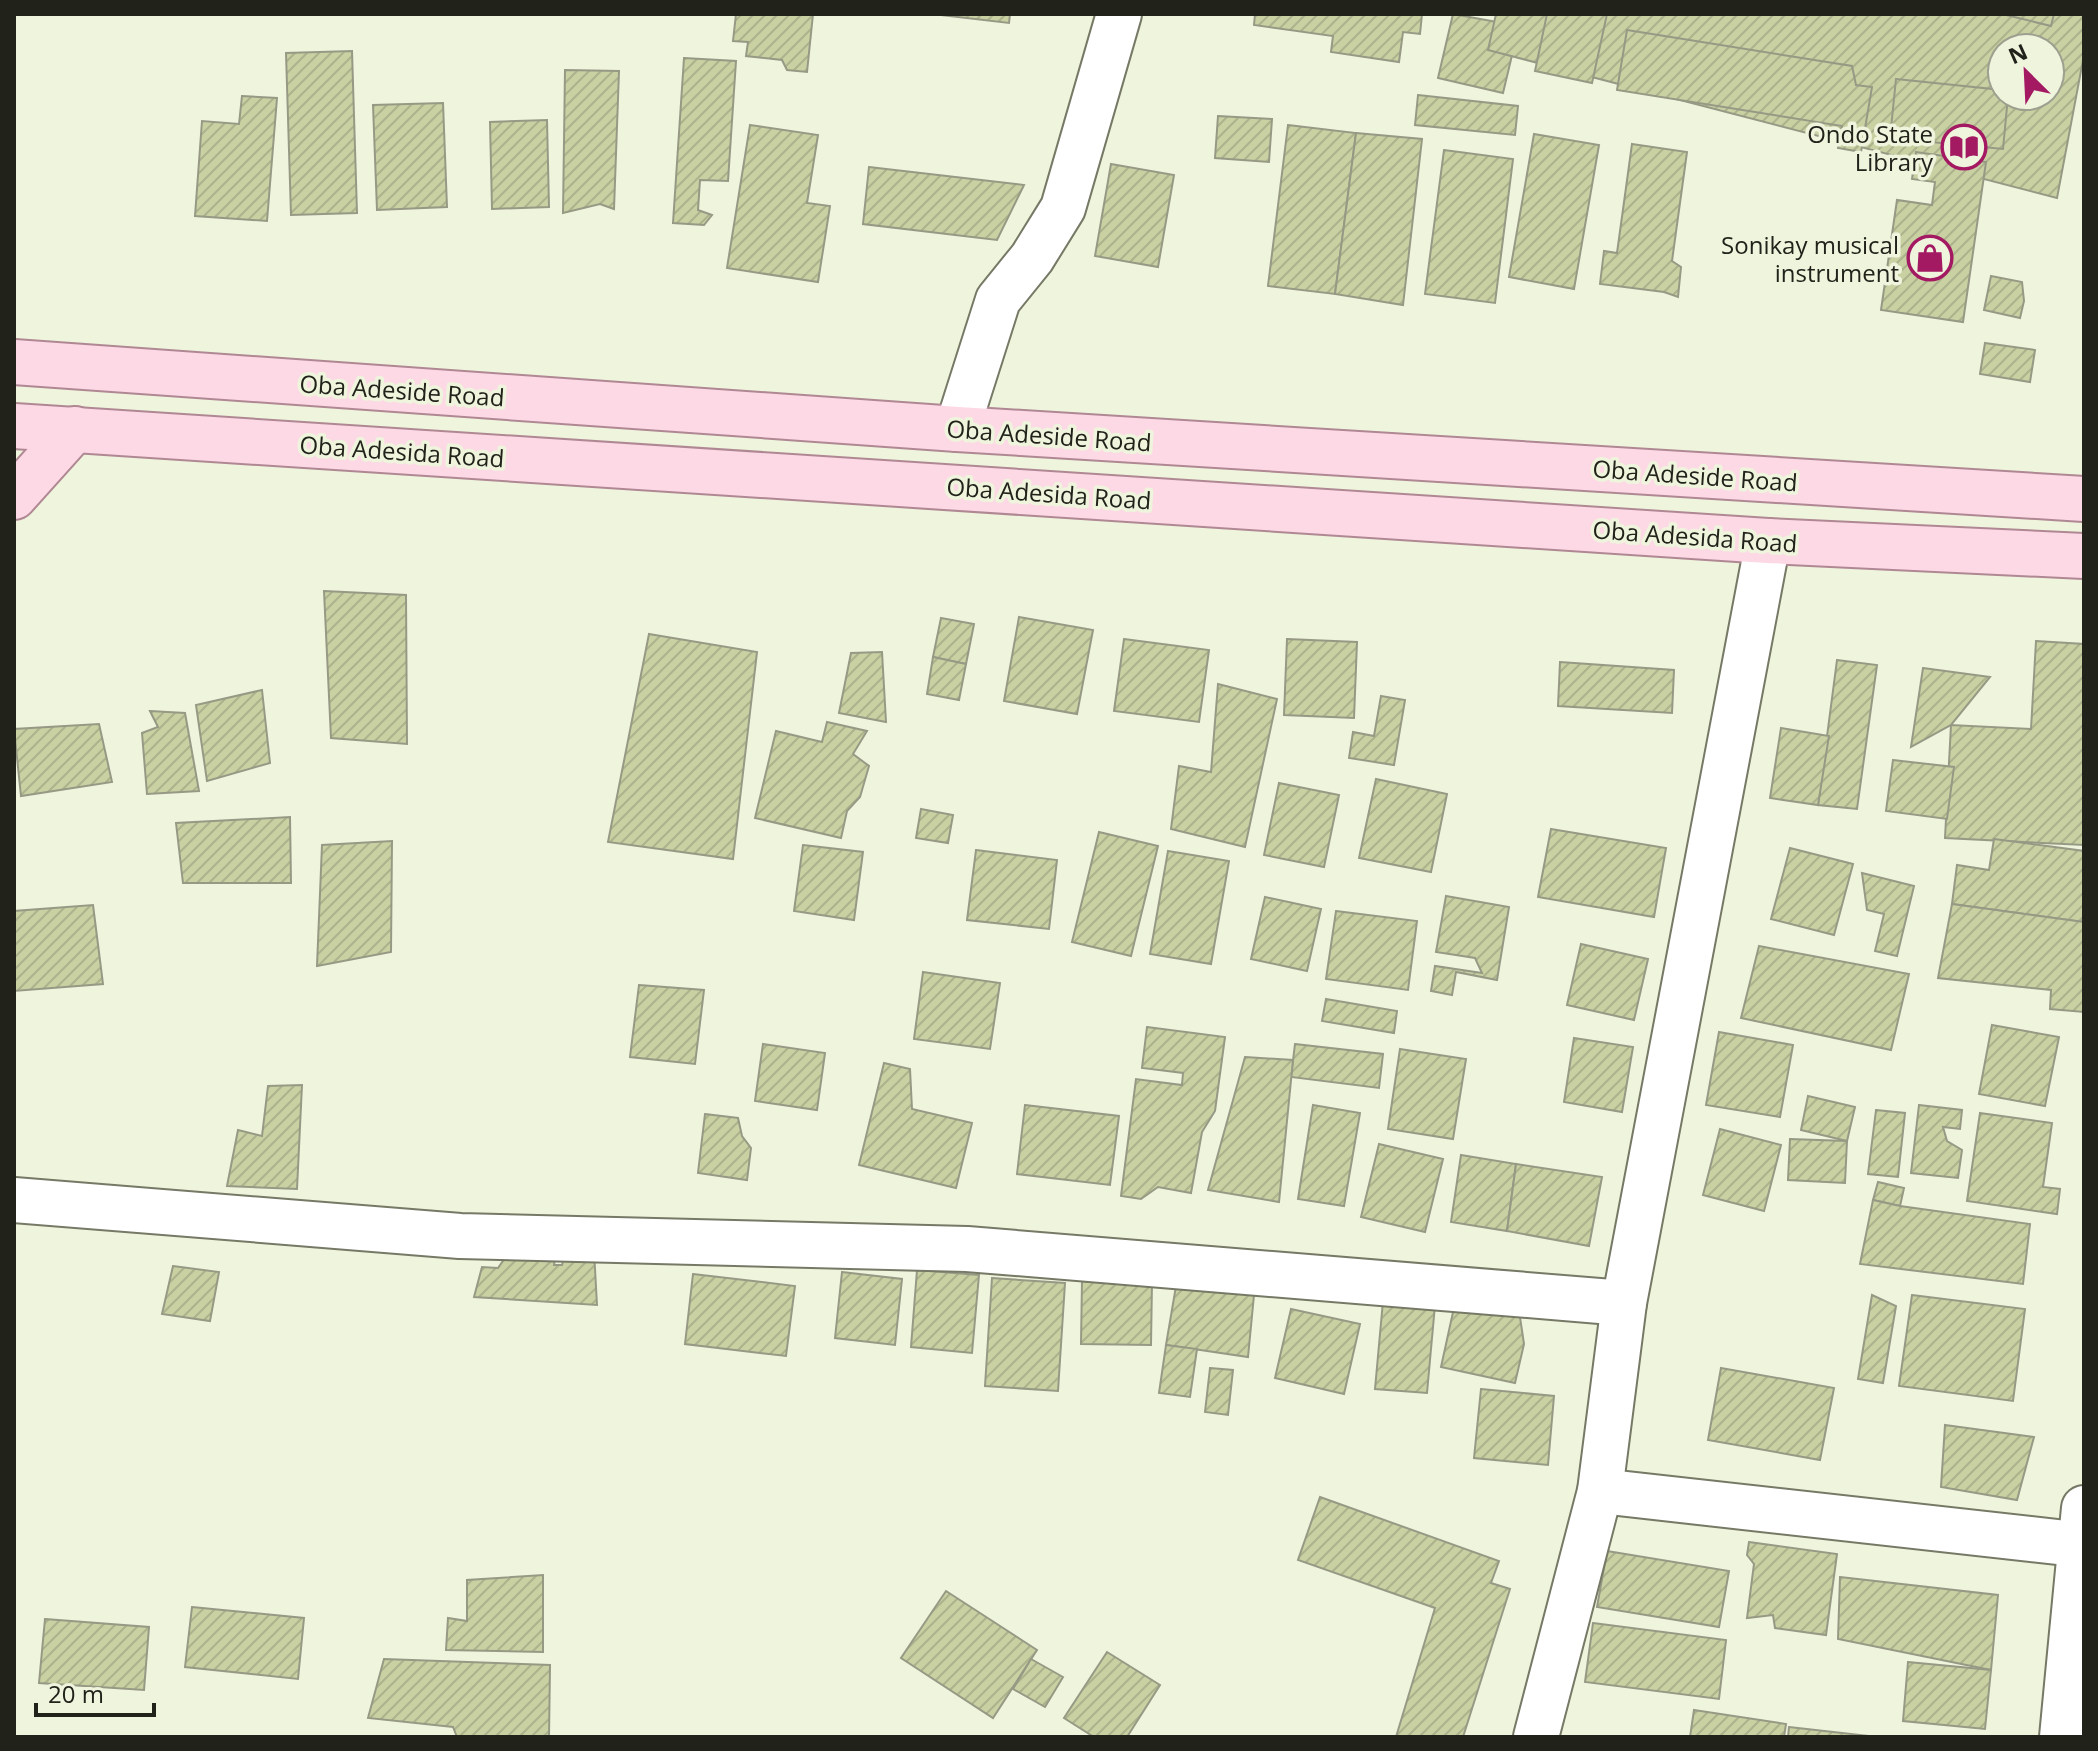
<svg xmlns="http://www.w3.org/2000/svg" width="2098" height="1751" viewBox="0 0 2098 1751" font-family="'Open Sans',sans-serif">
  <defs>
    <pattern id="building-hatch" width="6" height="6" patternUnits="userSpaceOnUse" patternTransform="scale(2)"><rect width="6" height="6" fill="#c9d1a3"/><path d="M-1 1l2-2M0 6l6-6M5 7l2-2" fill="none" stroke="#acb38c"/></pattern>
  </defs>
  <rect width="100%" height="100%" fill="#eff4dd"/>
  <g fill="url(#building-hatch)" stroke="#969a85" stroke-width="2" fill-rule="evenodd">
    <path d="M736,14H813L807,72L787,70L782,60L746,56L748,42L733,41Z"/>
    <path d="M932,14H1010L1009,23Z"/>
    <path d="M1255,14H1422L1420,34L1403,32L1399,62L1331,52L1333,36L1254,25Z"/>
    <path d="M1453,14L1519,26L1503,93L1438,78Z"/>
    <path d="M1496,14H2084V55L2057,198L1488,50ZM2002,48H2050V96H2002Z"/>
    <path d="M1547,14H1607L1592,83L1535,71Z"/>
    <path d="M2002,14H2054L2051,26Z"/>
    <path d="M1627,30L1852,66L1856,85L1872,87L1861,152L1838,148L1842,126L1617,90Z"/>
    <path d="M352,51L357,213L291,215L286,53Z"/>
    <path d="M684,58L736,61L728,181L700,180L698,210L712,215L704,225L673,223Z"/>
    <path d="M565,70L619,71L614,209L600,204L563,213Z"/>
    <path d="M1896,79L2002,90V96H2008L2003,149L1890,138Z"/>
    <path d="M1418,95L1518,106L1515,135L1415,125Z"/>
    <path d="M242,96L277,98L267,221L195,216L202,121L239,124Z"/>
    <path d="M443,103L447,207L377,210L373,105Z"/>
    <path d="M1218,116L1272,119L1269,162L1215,158Z"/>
    <path d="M547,120L549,207L492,209L490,122Z"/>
    <path d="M750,125L818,135L807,203L830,206L818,282L727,268Z"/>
    <path d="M1288,125L1356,133L1335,294L1268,286Z"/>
    <path d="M1356,133L1422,139L1403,305L1335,294Z"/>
    <path d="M1534,134L1599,145L1574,289L1509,277Z"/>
    <path d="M1632,144L1687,152L1672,261L1681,267L1678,297L1664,292L1600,284L1604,251L1617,253Z"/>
    <path d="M1444,150L1513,159L1495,303L1425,294Z"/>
    <path d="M1916,152L1986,162L1963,322L1881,310L1897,200L1932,205L1935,182L1912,179Z"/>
    <path d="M1111,164L1174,175L1158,267L1095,256Z"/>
    <path d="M869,167L1024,185L997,240L863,224Z"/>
    <path d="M1991,276L2022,282L2024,301L2020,318L1984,310Z"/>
    <path d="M1985,343L2035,350L2030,382L1980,374Z"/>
    <path d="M324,591L406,595L407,744L331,738Z"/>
    <path d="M1019,617L1093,630L1077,714L1004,701Z"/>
    <path d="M941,618L974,624L966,664L933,657Z"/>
    <path d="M649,634L757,652L733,859L608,842Z"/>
    <path d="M1124,639L1209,650L1199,722L1114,711Z"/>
    <path d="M1287,639L1357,642L1354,718L1284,715Z"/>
    <path d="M2036,641L2084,644V845L1945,838L1951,725L2031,729Z"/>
    <path d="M882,652L886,722L839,713L851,653Z"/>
    <path d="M933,657L966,664L959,700L927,694Z"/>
    <path d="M1837,660L1877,665L1857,809L1818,805Z"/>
    <path d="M1560,662L1674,670L1672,713L1558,706Z"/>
    <path d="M1923,668L1990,677L1951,725L1911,747Z"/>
    <path d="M1218,684L1277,699L1245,847L1171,829L1179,766L1211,772Z"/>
    <path d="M262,690L270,763L207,781L196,705Z"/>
    <path d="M1381,696L1405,700L1394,765L1349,758L1353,732L1374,736Z"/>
    <path d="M150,711L185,713L199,791L147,794L142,733L158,727Z"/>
    <path d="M827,722L867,731L853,754L869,766L860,797L847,811L841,838L755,818L776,731L822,742Z"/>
    <path d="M99,724L112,782L21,796L14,729Z"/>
    <path d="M1781,728L1829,736L1818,805L1770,798Z"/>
    <path d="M1893,760L1954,767L1947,819L1886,811Z"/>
    <path d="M1376,779L1447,794L1431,872L1359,858Z"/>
    <path d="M1279,783L1339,795L1324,867L1264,855Z"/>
    <path d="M921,809L953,815L948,843L916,838Z"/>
    <path d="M290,817L291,883H183L176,823Z"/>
    <path d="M1551,829L1666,848L1654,917L1538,897Z"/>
    <path d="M1099,832L1158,846L1131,956L1072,942Z"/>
    <path d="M1994,839L2084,851V922L1952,904L1957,865L1989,870Z"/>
    <path d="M392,841L391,952L317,966L322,845Z"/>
    <path d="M803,845L863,852L854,920L794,911Z"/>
    <path d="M1790,848L1853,864L1834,935L1771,919Z"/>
    <path d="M976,850L1057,860L1049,929L967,920Z"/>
    <path d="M1168,851L1229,861L1211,964L1150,954Z"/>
    <path d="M1862,873L1914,886L1897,956L1875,951L1884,914L1867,910Z"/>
    <path d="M1446,896L1509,907L1497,980L1456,972L1452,995L1431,991L1435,966L1482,973L1475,958L1436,952Z"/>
    <path d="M1265,897L1321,909L1307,971L1251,959Z"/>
    <path d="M1952,904L2084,922V1012L2050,1009L2051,990L1938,978Z"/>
    <path d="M93,905L103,984L14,991V911Z"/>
    <path d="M1336,911L1417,921L1408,990L1326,979Z"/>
    <path d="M1581,944L1648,959L1634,1020L1567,1005Z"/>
    <path d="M1759,946L1909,974L1891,1050L1741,1018Z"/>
    <path d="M923,972L1000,983L990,1049L914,1039Z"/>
    <path d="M639,985L704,990L695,1064L630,1057Z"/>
    <path d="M1326,999L1397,1011L1394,1033L1322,1021Z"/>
    <path d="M1992,1025L2059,1037L2045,1106L1979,1094Z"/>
    <path d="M1147,1027L1225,1037L1215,1111L1202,1132L1191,1193L1158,1187L1141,1199L1121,1196L1136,1079L1182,1085L1183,1073L1142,1068Z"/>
    <path d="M1719,1032L1793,1045L1780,1117L1706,1105Z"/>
    <path d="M1574,1038L1633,1047L1622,1112L1564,1102Z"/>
    <path d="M763,1044L825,1053L817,1110L755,1101Z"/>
    <path d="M1295,1044L1383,1054L1379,1088L1291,1077Z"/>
    <path d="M1400,1049L1466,1059L1453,1139L1388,1129Z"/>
    <path d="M1245,1057L1293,1060L1279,1202L1208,1190Z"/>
    <path d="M884,1063L910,1069L912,1109L972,1123L956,1188L859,1165Z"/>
    <path d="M302,1085L297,1189L227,1186L238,1130L262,1136L268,1086Z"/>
    <path d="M1808,1096L1855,1107L1847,1141L1801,1130Z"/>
    <path d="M1025,1105L1119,1116L1110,1185L1017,1174Z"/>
    <path d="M1313,1105L1360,1113L1344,1206L1298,1199Z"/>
    <path d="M1919,1105L1962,1110L1960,1129L1943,1127L1947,1141L1962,1150L1958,1178L1911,1173Z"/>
    <path d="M1876,1110L1905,1113L1898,1177L1868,1174Z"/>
    <path d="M1980,1113L2052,1123L2043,1187L2060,1189L2057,1214L1967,1201Z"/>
    <path d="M705,1114L738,1118L742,1136L751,1148L747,1180L698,1173Z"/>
    <path d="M1720,1129L1781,1145L1764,1211L1703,1195Z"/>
    <path d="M1790,1139L1847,1141L1845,1183L1788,1180Z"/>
    <path d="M1379,1144L1443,1159L1425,1232L1361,1217Z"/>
    <path d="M1461,1155L1516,1164L1507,1231L1451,1222Z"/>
    <path d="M1516,1164L1602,1177L1589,1246L1507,1231Z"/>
    <path d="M1878,1182L1904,1188L1900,1206L1873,1200Z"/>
    <path d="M1873,1200L1900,1206L2030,1224L2023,1284L1860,1264Z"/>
    <path d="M594,1251L597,1305L474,1297L482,1267L498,1268L507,1255L556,1252L554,1265H562L565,1254Z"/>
    <path d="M173,1266L219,1272L210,1321L162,1314Z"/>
    <path d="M917,1270L979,1275L972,1353L911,1347Z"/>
    <path d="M842,1272L902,1279L895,1345L835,1338Z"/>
    <path d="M693,1274L795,1286L786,1356L685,1344Z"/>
    <path d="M992,1278L1065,1283L1058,1391L985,1386Z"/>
    <path d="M1082,1281L1152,1282L1151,1345L1081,1344Z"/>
    <path d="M1176,1286L1254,1295L1248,1357L1166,1345Z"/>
    <path d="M1872,1295L1896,1306L1883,1383L1858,1379Z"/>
    <path d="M1912,1295L2025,1309L2013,1401L1899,1386Z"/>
    <path d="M1383,1301L1435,1305L1427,1393L1375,1389Z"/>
    <path d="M1455,1303L1520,1317L1524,1344L1515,1383L1441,1367Z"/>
    <path d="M1291,1309L1360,1324L1344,1394L1275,1378Z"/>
    <path d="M1166,1345L1197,1349L1190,1397L1159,1393Z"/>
    <path d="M1210,1368L1233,1370L1228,1415L1205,1412Z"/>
    <path d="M1721,1368L1834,1388L1820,1460L1708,1440Z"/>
    <path d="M1481,1389L1554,1396L1548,1465L1474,1458Z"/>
    <path d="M1945,1425L2034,1437L2017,1500L1941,1487Z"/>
    <path d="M1320,1497L1499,1561L1491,1583L1510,1589L1463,1737H1396L1435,1608L1298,1560Z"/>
    <path d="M1749,1542L1837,1554L1826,1635L1775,1628L1773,1615L1747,1618L1754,1564L1747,1555Z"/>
    <path d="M1607,1551L1729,1571L1719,1627L1597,1607Z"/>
    <path d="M543,1575V1652L446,1650L448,1618L467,1621V1580Z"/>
    <path d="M1840,1577L1998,1595L1991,1670L1838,1639Z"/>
    <path d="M946,1591L1037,1650L993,1718L901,1658Z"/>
    <path d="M192,1607L304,1618L298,1679L185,1667Z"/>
    <path d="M45,1619L149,1627L144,1690L39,1683Z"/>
    <path d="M1593,1623L1726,1640L1719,1699L1585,1682Z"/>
    <path d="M1107,1652L1160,1685L1127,1737H1094L1064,1718Z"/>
    <path d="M384,1659L550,1665L549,1737H457L453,1727L368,1718Z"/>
    <path d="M1031,1659L1063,1677L1045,1707L1013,1689Z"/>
    <path d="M1908,1662L1991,1670L1985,1729L1903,1721Z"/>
    <path d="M1694,1710L1786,1724L1784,1737H1690Z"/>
    <path d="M1789,1727L1869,1736L1868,1737H1788Z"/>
  </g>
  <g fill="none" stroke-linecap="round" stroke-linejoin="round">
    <g stroke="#757965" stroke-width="48">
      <g id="minor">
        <path d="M957,429L998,300L1032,258L1063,208L1119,14"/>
        <path d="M14,1200L460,1236L967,1249L1624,1303"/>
        <path d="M1600,1491L2084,1545"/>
        <path d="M1536,1737L1600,1491L1624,1303L1768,541"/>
        <path d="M2062,1737L2084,1508"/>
      </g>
    </g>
    <g stroke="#af8893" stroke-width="48">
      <g id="major">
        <path d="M14,362L957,429L2084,499"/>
        <path d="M14,426L1768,541L2084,556"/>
        <path d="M14,497L75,429"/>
      </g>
    </g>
    <use href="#minor" stroke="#fff" stroke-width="44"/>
    <use href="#major" stroke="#fdd8e5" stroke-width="44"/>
  </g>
  <defs>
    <g id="library-ring" transform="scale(2.3)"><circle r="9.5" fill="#eff4dd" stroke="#a31a63" stroke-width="1.5"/><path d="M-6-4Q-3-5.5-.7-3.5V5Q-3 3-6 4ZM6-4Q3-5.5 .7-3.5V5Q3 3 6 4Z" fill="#a31a63"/></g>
    <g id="shop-ring" transform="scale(2.3)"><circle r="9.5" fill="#eff4dd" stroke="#a31a63" stroke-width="1.5"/><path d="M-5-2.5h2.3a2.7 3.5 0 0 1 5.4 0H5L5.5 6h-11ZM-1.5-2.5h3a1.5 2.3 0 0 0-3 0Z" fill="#a31a63"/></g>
  </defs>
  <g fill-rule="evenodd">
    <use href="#library-ring" x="1964" y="147"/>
    <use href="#shop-ring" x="1930" y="258"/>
  </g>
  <g text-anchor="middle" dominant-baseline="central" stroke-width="7" stroke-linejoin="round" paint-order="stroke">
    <g font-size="24" fill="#21231b" stroke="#eff4dd" text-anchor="end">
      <text x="1933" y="133">Ondo State<tspan x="1933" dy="28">Library</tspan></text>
      <text x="1899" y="244">Sonikay musical<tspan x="1899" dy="28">instrument</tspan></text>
    </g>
    <g font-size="24" fill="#21231b" stroke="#eff4dd">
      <text transform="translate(402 390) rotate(4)">Oba Adeside Road</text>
      <text transform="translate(1049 435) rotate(4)">Oba Adeside Road</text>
      <text transform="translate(402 451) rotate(4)">Oba Adesida Road</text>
      <text transform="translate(1695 475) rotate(4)">Oba Adeside Road</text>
      <text transform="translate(1049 493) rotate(4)">Oba Adesida Road</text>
      <text transform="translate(1695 536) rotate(4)">Oba Adesida Road</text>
    </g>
  </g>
  <rect width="2098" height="1751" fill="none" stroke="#21231b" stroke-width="32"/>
  <g transform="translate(2026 72) rotate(336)"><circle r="38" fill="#eff4dd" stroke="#9da08f" stroke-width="2"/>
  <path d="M0-6L14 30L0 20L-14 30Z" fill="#a31a63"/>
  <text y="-12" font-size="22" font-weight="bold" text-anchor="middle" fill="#21231b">N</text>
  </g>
  <path d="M36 1703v12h118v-12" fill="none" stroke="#21231b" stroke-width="4"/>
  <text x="48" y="1703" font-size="24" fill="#21231b" stroke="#eff4dd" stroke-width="6" paint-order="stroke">20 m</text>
</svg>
